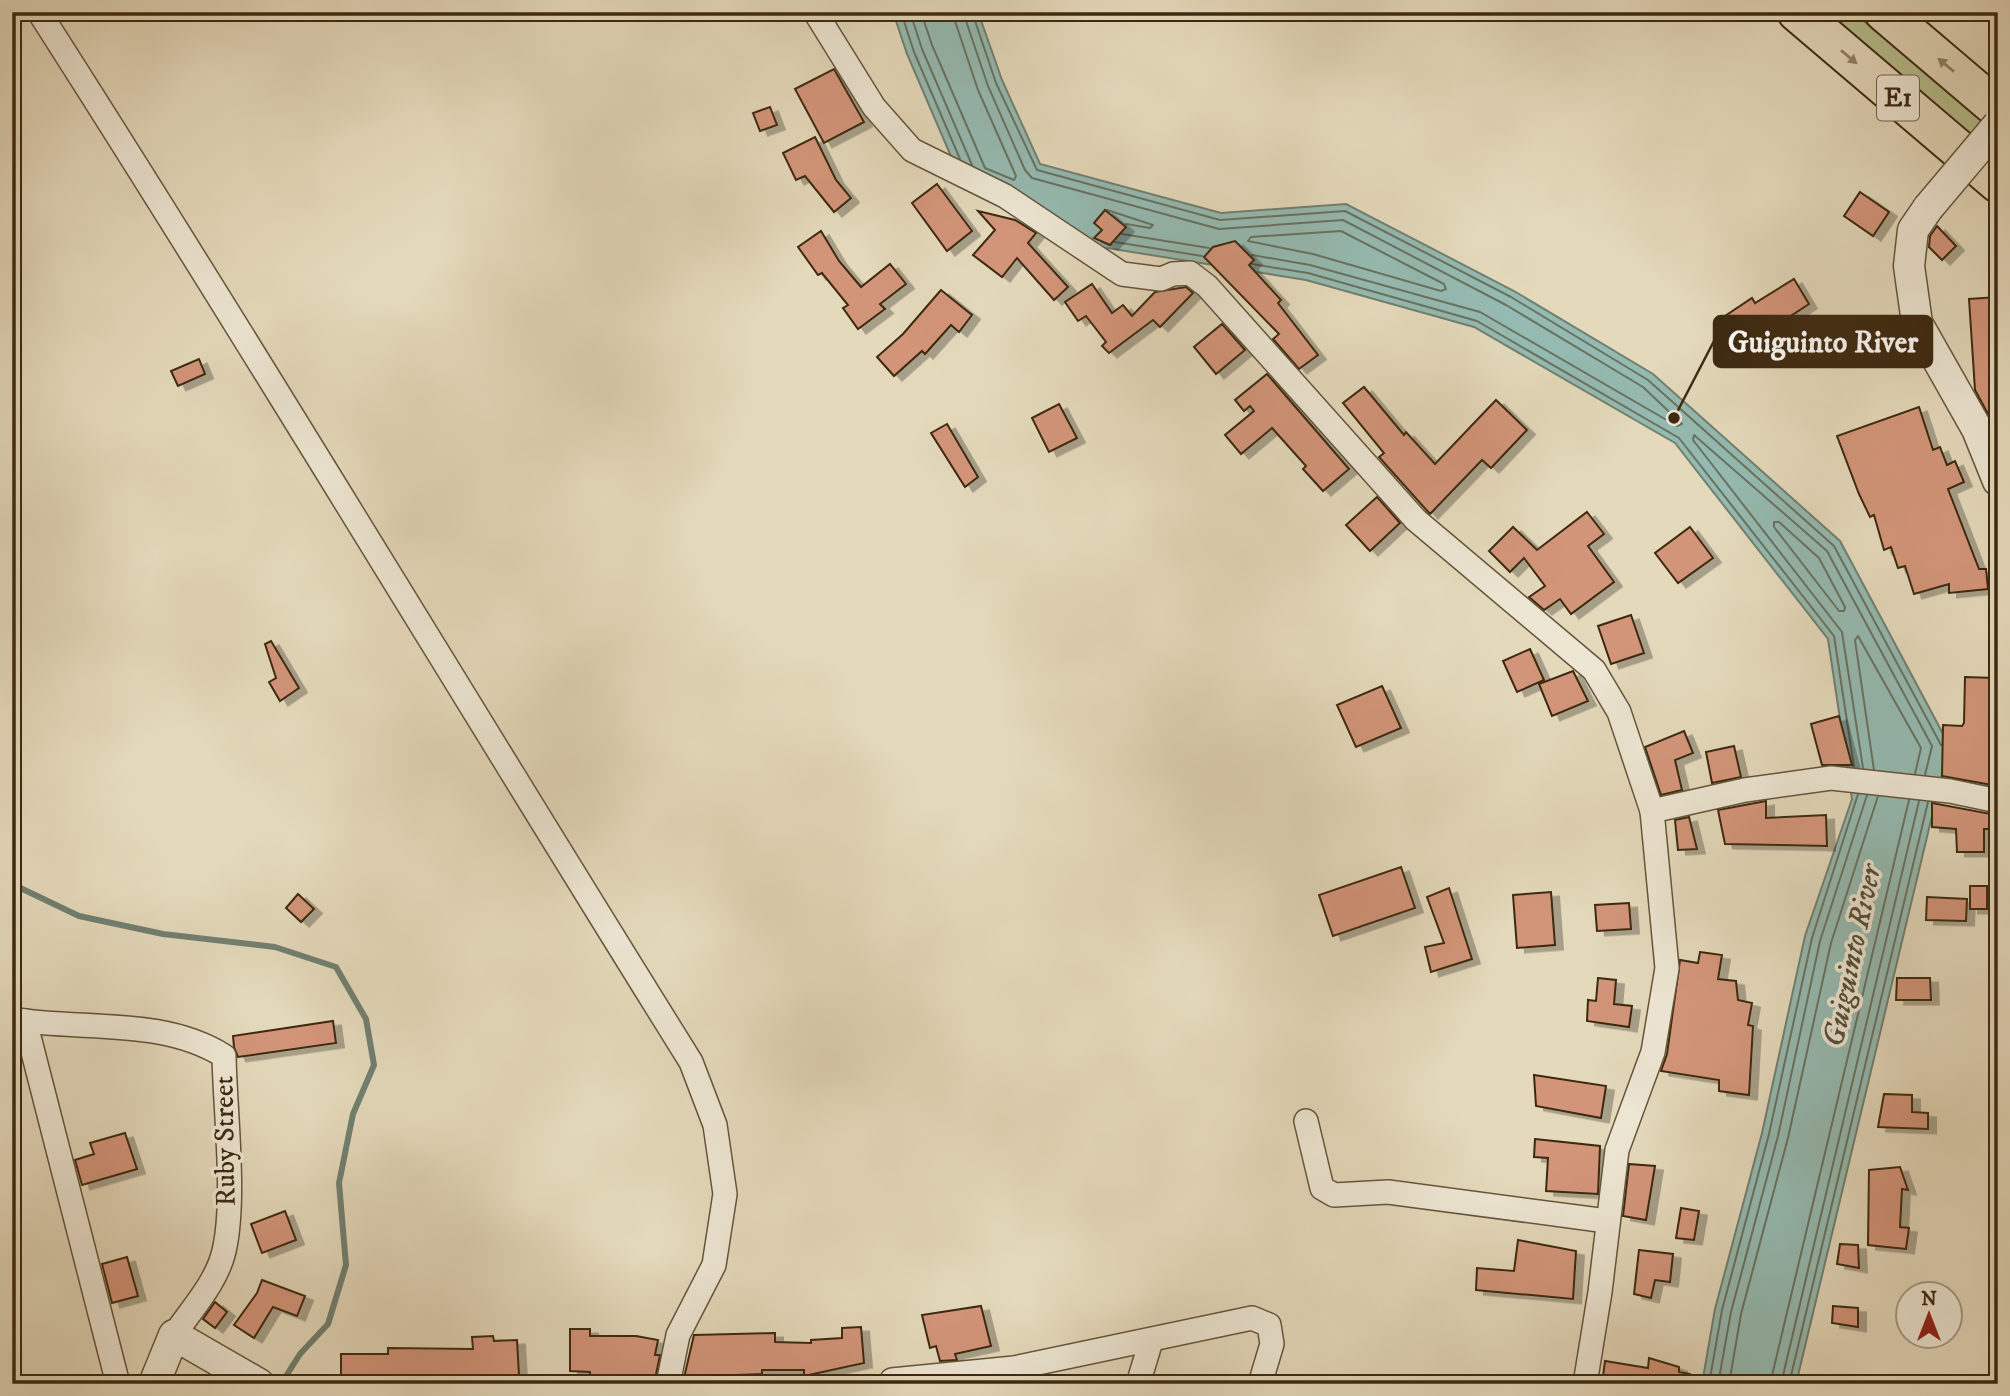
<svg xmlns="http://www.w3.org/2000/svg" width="2010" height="1396" viewBox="0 0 2010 1396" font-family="'IM FELL DW Pica',serif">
  <defs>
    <filter id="shadow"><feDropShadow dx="8" dy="4.5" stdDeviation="0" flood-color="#0004"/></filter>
  </defs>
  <rect width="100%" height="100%" fill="#e4d9bb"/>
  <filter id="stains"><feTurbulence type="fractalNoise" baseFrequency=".00286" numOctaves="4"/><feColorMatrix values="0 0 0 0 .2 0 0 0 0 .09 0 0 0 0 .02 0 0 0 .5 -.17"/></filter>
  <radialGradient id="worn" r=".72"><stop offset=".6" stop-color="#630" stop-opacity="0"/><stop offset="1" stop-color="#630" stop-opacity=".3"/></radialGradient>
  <path fill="#b7be8d" stroke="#7a744f" stroke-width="2" d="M1823,12H1853L1998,133V157Z"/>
  <path fill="#95bab1" stroke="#718071" stroke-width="2" d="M893,12H978L1002,80L1040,164L1221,213L1346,204L1514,291L1653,374L1840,541L1949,745L1796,1384H1702L1715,1309L1762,1133L1805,936L1852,799L1828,639L1675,443L1474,327L1306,280L1101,247L965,189L907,54Z"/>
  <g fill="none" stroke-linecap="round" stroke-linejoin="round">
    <g stroke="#687261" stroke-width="2">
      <path d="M901,12L914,52L960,159"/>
      <path d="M910,12L922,49L972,165"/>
      <path d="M921,12L932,45L985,168L1014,180L1016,176L978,90L952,12"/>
      <path d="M963,12L988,86L1025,170L1032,178L1219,229L1343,220L1506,305L1643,387L1682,424L1677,426L1480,312L1310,265L1252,255"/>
      <path d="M972,12L996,83L1037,170L1220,220L1345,211L1511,297L1648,380L1834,546L1941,745"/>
      <path d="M1107,210L1153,225L1150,228L1126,224"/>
      <path d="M1341,231L1444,284L1446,289L1441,291L1313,254L1248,241L1251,237Z"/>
      <path d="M1122,234L1209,248"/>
      <path d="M1115,242L1202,256"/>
      <path d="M1252,264L1308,273L1477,321L1679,438L1834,636L1854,767"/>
      <path d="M1774,522H1779L1819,558L1845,607L1844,611H1839L1774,527Z"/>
      <path d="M1863,768L1842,632L1693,440L1694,435L1827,551L1932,746L1925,775"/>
      <path d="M1874,770L1855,640L1858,636L1921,748L1915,774"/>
      <path d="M1709,1384L1722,1310L1769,1134L1812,938L1858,794"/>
      <path d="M1718,1384L1731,1312L1778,1136L1820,941L1867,795"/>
      <path d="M1729,1384L1741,1314L1788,1138L1831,943L1878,796"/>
      <path d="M1770,1384L1909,800"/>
      <path d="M1781,1384L1919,801"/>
      <path d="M1789,1384L1928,802"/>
    </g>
    <path stroke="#718071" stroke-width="6" d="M12,884L79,916L163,934L275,947L336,967L366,1019L374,1065L353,1114L339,1183L346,1265L328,1324L300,1354L281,1384"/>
  </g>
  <g fill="#d3957a" stroke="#3c2911" stroke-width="2" filter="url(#shadow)">
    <path d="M834,69L864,122L824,143L795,89Z"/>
    <path d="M770,107L777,125L760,131L753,113Z"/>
    <path d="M815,137L836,180L851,198L834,212L805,176L796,180L783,153Z"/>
    <path d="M937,184L972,231L947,251L912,203Z"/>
    <path d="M1860,192L1889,212L1873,236L1844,216Z"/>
    <path d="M1105,210L1126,227L1110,245L1094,238L1102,230L1094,223Z"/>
    <path d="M978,211L1015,220L1036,233L1028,243L1068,287L1054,300L1017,258L1002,277L973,255L995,230Z"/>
    <path d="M1937,226L1956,246L1942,260L1929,247L1930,236Z"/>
    <path d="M821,231L839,261L861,287L890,264L906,284L880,304L885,309L858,329L843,308L848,305L822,273L818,275L798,247Z"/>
    <path d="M1235,241L1254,260L1249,265L1281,300L1278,303L1318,355L1299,369L1273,339L1279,334L1204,257L1213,247Z"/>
    <path d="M1794,279L1809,304L1742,348L1722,318L1752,298L1755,303Z"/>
    <path d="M1092,284L1112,313L1123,305L1132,316L1155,292L1186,287L1193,293L1160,327L1153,320L1109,353L1102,346L1106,342L1086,316L1078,321L1065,302Z"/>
    <path d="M941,290L972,315L959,332L951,325L925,354L922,351L894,376L877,357L903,334Z"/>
    <path d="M1998,297V425H1994L1975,390L1969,299Z"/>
    <path d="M1222,324L1245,350L1216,374L1194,347Z"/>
    <path d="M199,359L205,374L178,386L171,371Z"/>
    <path d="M1267,374L1349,469L1323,491L1303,469L1306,466L1272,428L1241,454L1225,435L1254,411L1250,406L1244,411L1235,400Z"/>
    <path d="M1364,387L1404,435L1406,432L1435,464L1496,400L1527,430L1491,468L1482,460L1430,514L1379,457L1384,453L1343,403Z"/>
    <path d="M1059,404L1077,438L1049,452L1032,418Z"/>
    <path d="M1919,407L1933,450L1940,447L1947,465L1955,461L1964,482L1948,489L1979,569H1986L1988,589L1949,593V584L1914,594L1905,566L1898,568L1891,547L1884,550L1874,515L1870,517L1859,494L1837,436Z"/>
    <path d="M947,424L978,477L965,487L931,433Z"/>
    <path d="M1377,497L1400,523L1370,551L1346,525Z"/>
    <path d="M1587,512L1604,534L1588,546L1614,582L1571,614L1560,599L1544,610L1529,597L1545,586L1524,558L1510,572L1489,551L1513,527L1537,550Z"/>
    <path d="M1690,527L1713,558L1678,583L1655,553Z"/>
    <path d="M1631,615L1644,653L1611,664L1598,626Z"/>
    <path d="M271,641L299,688L280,701L269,682L276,678L265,644Z"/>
    <path d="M1530,649L1544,680L1517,692L1503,661Z"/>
    <path d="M1573,671L1588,701L1552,716L1539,684Z"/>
    <path d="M1965,677L1994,678L1992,785L1942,776L1943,725L1962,726L1964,723Z"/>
    <path d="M1382,686L1401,728L1356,747L1337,705Z"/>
    <path d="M1839,716L1852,765H1822L1811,724Z"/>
    <path d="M1684,731L1693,753L1675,760L1682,790L1661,795L1645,747Z"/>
    <path d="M1734,746L1741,777L1712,783L1706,752Z"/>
    <path d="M1766,801V818L1826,815L1827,846L1725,844L1718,810Z"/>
    <path d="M1932,803L1991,814V829H1984V852H1957L1956,829L1932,827Z"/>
    <path d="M1689,817L1697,849L1678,850L1675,820Z"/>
    <path d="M1401,867L1415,908L1333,936L1319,895Z"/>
    <rect x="1970" y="886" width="17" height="23"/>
    <path d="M1449,888L1472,959L1431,972L1425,947L1444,943L1427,897Z"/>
    <path d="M1551,892L1555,945L1517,948L1513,895Z"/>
    <path d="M298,894L314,909L301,922L286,908Z"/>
    <path d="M1927,897L1967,899L1966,921L1926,920Z"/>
    <path d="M1629,903L1631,929L1597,931L1595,905Z"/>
    <path d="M1700,952L1722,955L1718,979L1736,981L1738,1000L1752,1003L1748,1025L1753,1026L1749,1095L1719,1091V1080L1661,1071L1667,1054L1680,960L1698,963Z"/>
    <path d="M1598,978L1616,980L1614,1004L1632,1006L1629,1027L1587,1021L1588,1000L1596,1001Z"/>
    <path d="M1897,978H1930L1931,1000H1896Z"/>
    <path d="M333,1021L336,1043L238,1057L234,1047L233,1036Z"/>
    <path d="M1534,1075L1606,1086L1601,1118L1536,1106Z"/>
    <path d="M1884,1094L1912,1095V1112L1928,1113V1129L1878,1127Z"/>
    <path d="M125,1133L137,1169L82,1185L75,1160L94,1154L90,1143Z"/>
    <path d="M1535,1139L1600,1146L1598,1194L1546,1191L1548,1158L1534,1157Z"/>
    <path d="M1629,1164L1655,1166L1646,1220L1623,1216Z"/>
    <path d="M1900,1167L1908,1190L1902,1189L1900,1227L1909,1228L1906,1249L1868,1245L1869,1170Z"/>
    <path d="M1681,1208L1699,1211L1694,1240L1676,1238Z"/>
    <path d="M285,1211L296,1240L262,1253L251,1224Z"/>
    <path d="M1518,1240L1576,1251L1573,1299L1476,1290L1477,1268L1514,1271Z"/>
    <path d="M1840,1244L1858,1245L1859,1268L1837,1264Z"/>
    <path d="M1639,1250L1673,1254L1670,1282L1655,1280L1651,1298L1634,1294Z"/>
    <path d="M127,1257L138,1296L112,1303L102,1264Z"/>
    <path d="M262,1280L305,1296L297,1316L273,1307L254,1338L234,1325L257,1293Z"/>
    <path d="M215,1302L227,1312L215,1328L203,1319Z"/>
    <path d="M981,1306L991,1346L955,1354L957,1360L940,1361L936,1346L930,1348L922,1315Z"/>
    <path d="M1833,1306L1858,1308V1327L1832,1323Z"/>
    <path d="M861,1327L864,1363L804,1376V1370H762V1374L688,1377V1382H683L694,1335L775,1333V1342L811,1343V1340L842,1338V1328Z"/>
    <path d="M570,1329H590V1336H636L658,1340L655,1355H660L654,1384H591L590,1372L570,1371Z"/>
    <path d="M493,1336L494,1341L517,1340L519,1375L487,1377V1384H341V1354H388V1348L473,1349L472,1337Z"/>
    <path d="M1649,1358L1679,1367V1372L1690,1374L1689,1384H1602L1605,1361L1648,1368Z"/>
  </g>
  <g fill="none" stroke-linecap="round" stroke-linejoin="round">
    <g stroke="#66553c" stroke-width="26">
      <g id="minor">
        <path d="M39,12C261,359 473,713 691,1062L715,1125L725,1194L714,1265L678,1335L668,1384"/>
        <path d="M815,12L874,107L912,150L1005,196L1122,274L1161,279L1173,274L1190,273L1207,286L1416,520L1594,670L1619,712L1652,811"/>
        <path d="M12,1019C82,1031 162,1017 224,1056C225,1112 236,1199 224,1251C217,1282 191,1310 174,1335"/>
        <path d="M25,1021L118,1384"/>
        <path d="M1306,1121L1322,1188L1334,1195L1388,1192L1607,1221"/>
        <path d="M890,1384L892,1380L1014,1368L1252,1318L1269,1325L1272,1344L1260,1384"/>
        <path d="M1138,1384L1151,1341"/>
        <path d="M1585,1384L1600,1292L1617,1150L1653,1052L1667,968L1652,811L1745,790L1831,778L1950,791L1998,801"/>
      </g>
    </g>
    <g stroke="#66553c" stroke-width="33">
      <g id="tertiary">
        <path d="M1928,208L1913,230L1909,266L1917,323L1977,429L1998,481"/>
        <path d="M154,1384L174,1335L259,1384"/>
      </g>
    </g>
    <g stroke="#3c2911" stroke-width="42">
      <g id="motorway">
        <path d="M1797,12L1998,183"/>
        <path d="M1884,12L1998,109"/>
      </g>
    </g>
    <use href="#minor" stroke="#ede6d3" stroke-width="23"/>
    <use href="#tertiary" stroke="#ede6d3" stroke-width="30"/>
    <use href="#motorway" stroke="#e4d9bb" stroke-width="38"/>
    <g stroke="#66553c" stroke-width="33" stroke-linecap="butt">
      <path id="tertiary-bridge" d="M1928,208L1998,125"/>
    </g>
    <use href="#tertiary-bridge" stroke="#ede6d3" stroke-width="30"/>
  </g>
  <defs><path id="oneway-solid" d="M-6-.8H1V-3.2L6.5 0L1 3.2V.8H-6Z" transform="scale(1.75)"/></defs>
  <g fill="#908166">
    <use href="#oneway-solid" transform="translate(1849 57) rotate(40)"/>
    <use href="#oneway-solid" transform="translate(1946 65) rotate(-140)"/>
  </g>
  <g text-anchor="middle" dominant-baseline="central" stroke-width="7" stroke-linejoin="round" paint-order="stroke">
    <rect fill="#ede6d3" stroke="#71624b" stroke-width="2" x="1877" y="75.5" width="42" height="45" rx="5"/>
    <g font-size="26" font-weight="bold" fill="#3c2911">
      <text x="1898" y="98">E1</text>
    </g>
    <g font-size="28" fill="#3c2911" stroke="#ede6d3">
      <text transform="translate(225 1141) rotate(-91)">Ruby Street</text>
    </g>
    <g font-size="30" font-style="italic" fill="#524d39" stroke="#ede6d3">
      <text transform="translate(1853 956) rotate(-78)">Guiguinto River</text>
    </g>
  </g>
  <path fill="none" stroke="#3c2911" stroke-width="2.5" d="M1674 418L1714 341"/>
  <circle fill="#3c2911" stroke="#ede6d3" stroke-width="2.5" cx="1674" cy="418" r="7"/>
  <rect fill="#3c2911" stroke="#3c2911" stroke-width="2.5" x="1714" y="316" width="218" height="51" rx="7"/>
  <g font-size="30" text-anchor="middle" font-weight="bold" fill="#fff">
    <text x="1823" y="352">Guiguinto River</text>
  </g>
  <rect width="2010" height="1396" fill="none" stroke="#e4d9bb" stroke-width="42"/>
  <rect x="14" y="14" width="1982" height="1368" fill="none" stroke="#3c2911" stroke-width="3.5"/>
  <rect x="21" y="21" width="1968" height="1354" fill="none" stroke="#3c2911" stroke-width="2"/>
  <g transform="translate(1929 1315)"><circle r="33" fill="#ede6d3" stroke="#a69a85" stroke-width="2"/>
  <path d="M0-5L12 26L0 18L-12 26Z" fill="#8f2418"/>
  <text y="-10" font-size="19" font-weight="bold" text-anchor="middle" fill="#3c2911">N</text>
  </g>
  <rect width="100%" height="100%" filter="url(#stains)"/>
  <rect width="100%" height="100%" fill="url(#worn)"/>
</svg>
